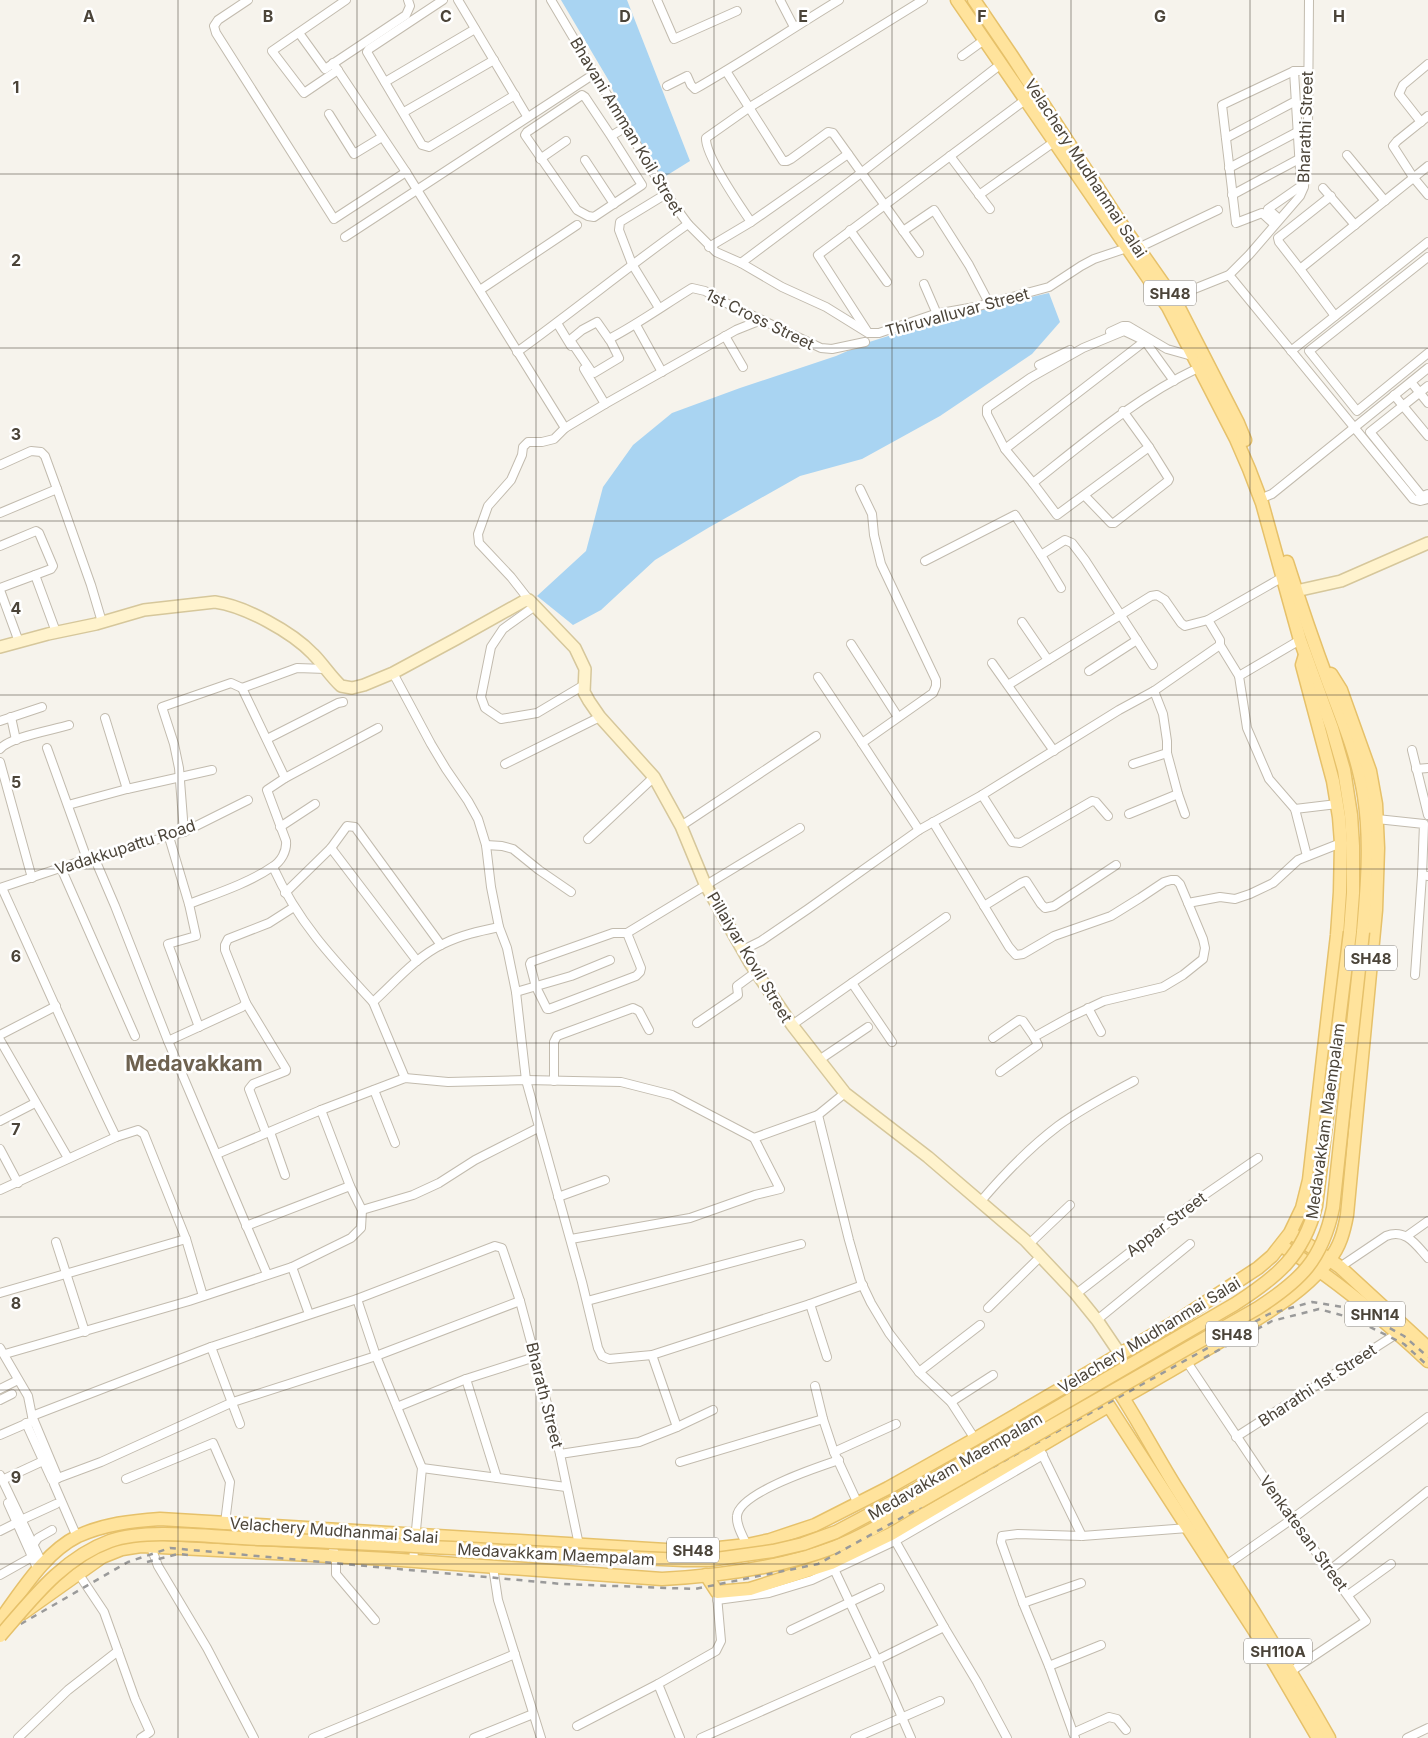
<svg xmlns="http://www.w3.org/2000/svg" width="1428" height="1738" viewBox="0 0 1428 1738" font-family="Inter,sans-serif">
  <rect width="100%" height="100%" fill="#f6f3ec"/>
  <g fill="#a9d4f2">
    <path d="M561,0H627L690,161L661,179L619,105L609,81Z"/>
    <path d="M1049,293L1060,322L1032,354L940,416L862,459L800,476L708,528L655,560L601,610L573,625L537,596L586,551L603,487L633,445L672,413L740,388L836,356L866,343L965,312Z"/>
  </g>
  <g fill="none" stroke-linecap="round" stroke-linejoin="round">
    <g stroke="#c2bbae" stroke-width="10">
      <g id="street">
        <path d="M248,0L218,20L214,26L216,33L334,219L406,172"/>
        <path d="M443,0L369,49L367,52L422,145L429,147L515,95"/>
        <path d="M458,0L527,116"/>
        <path d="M551,0L666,194L688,224L716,252L741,263L782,287L826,307L868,333H879L935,314L975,307L1049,287L1081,266L1094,259L1127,248"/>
        <path d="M657,0L674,39L737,11"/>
        <path d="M780,0L794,27"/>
        <path d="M299,33L325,69L406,15L410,6L408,0"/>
        <path d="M962,56L984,40"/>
        <path d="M333,63L406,172L565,428"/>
        <path d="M338,70L304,93L272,51L346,0"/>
        <path d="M726,71L783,161H787L791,159L828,132L833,133L919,253"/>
        <path d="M385,82L475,29"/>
        <path d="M667,86L687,76L691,85L695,89C744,61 791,29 839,0"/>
        <path d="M404,112L494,60"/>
        <path d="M329,114L354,154L382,137"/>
        <path d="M1428,116L1397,141L1393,146L1413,177L1428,195"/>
        <path d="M1421,122L1399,94L1403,85L1428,64"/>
        <path d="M611,136L585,97L582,95L527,132L525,135L577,210L588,216L594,217L642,185L611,136L626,127"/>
        <path d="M1226,138L1292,103"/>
        <path d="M1347,155L1385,201"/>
        <path d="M950,156L990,209"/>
        <path d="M540,159L566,141"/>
        <path d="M585,160L614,204"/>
        <path d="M1229,168L1301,130"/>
        <path d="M1323,188L1355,225"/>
        <path d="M979,195L1054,142"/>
        <path d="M1232,195L1299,159"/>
        <path d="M1279,219L1268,209L1301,186L1294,71"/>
        <path d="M751,222C740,206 705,155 706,138L750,107L923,0"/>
        <path d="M1274,224L1262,213L1236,223L1222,105L1294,71H1307"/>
        <path d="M850,230L887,282"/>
        <path d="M903,231L934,210L969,265L989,303"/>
        <path d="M345,237L594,74"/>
        <path d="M709,247L751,222L848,154"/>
        <path d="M1138,248L1218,210"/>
        <path d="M1428,257L1309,351L1357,411L1428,353"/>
        <path d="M741,263L861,173L1001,64"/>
        <path d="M1300,269L1279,242L1278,238L1331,196"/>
        <path d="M1229,275L1413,499L1420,501L1428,499"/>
        <path d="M924,284L937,314"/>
        <path d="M480,290L577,225"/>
        <path d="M1169,299L1229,275L1249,255L1300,196L1304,187L1308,126L1309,0"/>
        <path d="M659,308L632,264L619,230L620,222L666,194"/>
        <path d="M1335,316L1300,269L1428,166"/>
        <path d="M597,322L611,342L619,358L594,373L591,371L570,340L582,330Z"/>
        <path d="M557,323L571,346"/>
        <path d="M636,325L662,372"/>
        <path d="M867,331L818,255L1025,100"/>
        <path d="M1110,332L1123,326H1128L1167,349L1192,356"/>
        <path d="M725,336L743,367"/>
        <path d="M609,339C638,324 664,305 692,288L705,291L726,303L821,348L832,349L865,342"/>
        <path d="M1291,351L1428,242"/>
        <path d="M517,352C575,310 630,265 688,224"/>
        <path d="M1039,365L1070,350"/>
        <path d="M584,369L605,404"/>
        <path d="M1411,382L1428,403"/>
        <path d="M1428,386L1370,432L1420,494L1423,496L1428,494"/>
        <path d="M1394,395L1428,436"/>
        <path d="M1123,411L1149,447L1057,515L1033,483C1086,441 1137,397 1198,368"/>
        <path d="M1005,449L987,414V408L1030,378L1083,348L1124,331L1145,341"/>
        <path d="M0,465L31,451L41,452L45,456L57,489"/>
        <path d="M1033,483L1005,449L1145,341L1174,381"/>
        <path d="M860,489L872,514L874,535L881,564L936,680V686L933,693L862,743L919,830"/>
        <path d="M1085,496L1111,523H1114L1168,481L1169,479L1149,447"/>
        <path d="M1267,496L1272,494L1428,368"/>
        <path d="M0,513L57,489L91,585L102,622"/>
        <path d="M0,546L36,531L39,533L53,566L51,569L35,575L56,632"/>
        <path d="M1041,555L1061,588"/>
        <path d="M925,561L1015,515L1041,555L1065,540L1072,543L1085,560L1153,665"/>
        <path d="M0,588L35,575"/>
        <path d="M0,590L19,642"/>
        <path d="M529,600L511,577L479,543L478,534L488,506L511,480L522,455L523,447L528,442H542L554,439L565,428L605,404L736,330L761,320"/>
        <path d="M535,606L503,629L491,647L481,697L485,708L501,719L537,713L584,685"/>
        <path d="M1022,622L1048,660"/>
        <path d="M1300,640L1239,676L1247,728L1269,779L1295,809L1307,856"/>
        <path d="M851,644L898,717"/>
        <path d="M1220,645L1239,676"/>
        <path d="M992,663L1054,751"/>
        <path d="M1089,671L1137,640"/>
        <path d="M393,673L431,744L446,769L468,801L478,819L486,845L491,887L499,927L507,948L516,992L526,1080L582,1282L598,1348L602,1356L609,1359L652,1355L810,1304L863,1285"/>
        <path d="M818,677L862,743"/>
        <path d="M1008,685L1151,596L1157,595L1165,600L1181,623L1185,626L1208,620"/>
        <path d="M242,688L297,668L326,669"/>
        <path d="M1154,691L1163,714L1167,741V753L1178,794L1185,814"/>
        <path d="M11,717L16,740"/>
        <path d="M105,718L127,789"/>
        <path d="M0,721L42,707"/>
        <path d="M267,739L338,703L343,702"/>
        <path d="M47,748L87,859"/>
        <path d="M0,749C10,737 53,730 69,725"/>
        <path d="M1412,750L1428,815"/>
        <path d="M0,762L32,878"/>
        <path d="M505,764L600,717"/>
        <path d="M1133,764L1167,753"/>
        <path d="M1416,769L1428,768"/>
        <path d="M982,795L1012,842L1020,843L1092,801L1096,802L1108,816"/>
        <path d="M68,805L127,789L212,770"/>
        <path d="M1295,809L1337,804"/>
        <path d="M1129,814L1178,794"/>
        <path d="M1377,819L1424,824L1422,875L1428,876"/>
        <path d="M933,822L1009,947L1016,955L1023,954L1054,936L1111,916L1140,898L1164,882L1171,880H1176L1180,884L1188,903"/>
        <path d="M681,826L816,736"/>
        <path d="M280,827L315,804"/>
        <path d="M184,832L179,768L174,744L162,707L231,683L242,688L285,778"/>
        <path d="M169,837L189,904L196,936L168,944L199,1027"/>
        <path d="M588,839L654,777"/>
        <path d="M486,845L502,846L513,849L539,870L571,892"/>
        <path d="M331,848L417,961"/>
        <path d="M94,857L115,906L168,1041L267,1274"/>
        <path d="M273,867C298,922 332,958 373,1002"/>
        <path d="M61,868L135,1036"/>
        <path d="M0,888L87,859L184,832L248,800"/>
        <path d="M2,888C40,971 76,1055 116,1137"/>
        <path d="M285,893L331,848L347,826L355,827L441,945"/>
        <path d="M189,904C215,894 249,883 272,867C281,862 287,851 286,841L267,790L285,778L378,728"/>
        <path d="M984,906L1021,883L1026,881L1041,904L1045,908L1054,906L1116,865"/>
        <path d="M627,933H613L531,962L530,964L536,987L547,1009H549L636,976L640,972L641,968L627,933L800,828"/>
        <path d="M743,950L761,941L808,909L919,830L982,795L1119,710L1154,691L1220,645V640L1208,620L1283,577"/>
        <path d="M1415,975L1422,875"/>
        <path d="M852,983L892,1042"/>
        <path d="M516,992L571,976L610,960"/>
        <path d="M246,1003L286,1069V1071L253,1084L249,1089L266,1133"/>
        <path d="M1088,1008L1101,1032"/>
        <path d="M697,1023L738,995L737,986L756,972"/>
        <path d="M792,1025L946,917"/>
        <path d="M0,1035L56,1006"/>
        <path d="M993,1038L1019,1020L1023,1021L1034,1037"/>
        <path d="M0,1040L68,1158"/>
        <path d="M168,1041L242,1007L246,1003L225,950V945L228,939L269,923L294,907"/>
        <path d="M819,1060L868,1027"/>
        <path d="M1000,1072L1038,1045L1034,1037L1070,1017L1104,1001L1163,987L1183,975L1203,959L1205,948L1203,939L1188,903L1220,897L1235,899L1250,894L1273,883L1298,860L1341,843"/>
        <path d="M405,1078L373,1002C395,982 416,957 443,944C461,935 480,931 499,927"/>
        <path d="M554,1081V1042L557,1036L633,1008L639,1011L649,1030"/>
        <path d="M374,1090L395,1143"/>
        <path d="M818,1115L845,1093"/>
        <path d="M0,1121L35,1103"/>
        <path d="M270,1132L285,1175"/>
        <path d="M0,1149L18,1183"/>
        <path d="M217,1154L321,1110L405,1078L448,1082L526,1080L621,1082L672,1095L754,1138L818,1115L849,1240L861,1282L871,1303L889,1333L919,1372L951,1402L975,1439"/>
        <path d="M0,1190L116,1137L138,1130L144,1134L186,1239L203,1296"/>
        <path d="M558,1197L605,1180"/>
        <path d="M981,1201C1004,1174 1029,1148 1058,1126C1081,1109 1108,1095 1134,1081"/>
        <path d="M362,1210L413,1195L439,1183L475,1160L538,1128"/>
        <path d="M246,1226L350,1186"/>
        <path d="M1407,1236L1428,1221"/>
        <path d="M571,1239L690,1218L755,1195L780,1189L754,1138"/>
        <path d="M56,1242L85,1332"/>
        <path d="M1029,1244L1070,1205"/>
        <path d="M292,1267L309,1314"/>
        <path d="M1340,1267L1386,1236C1406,1228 1416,1245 1428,1258"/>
        <path d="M0,1293L186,1239"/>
        <path d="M1076,1294L1200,1198L1258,1158"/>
        <path d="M357,1299L376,1356L422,1468L413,1561"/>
        <path d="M587,1301L801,1244"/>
        <path d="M810,1304L827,1357"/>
        <path d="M988,1308L1041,1256"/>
        <path d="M1097,1320L1190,1244"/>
        <path d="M211,1347L357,1299L495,1246L502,1248L520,1301L535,1357L560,1454L579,1545"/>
        <path d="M0,1348L28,1396L32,1416L58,1478"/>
        <path d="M5,1354L189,1301L292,1267L351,1238L361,1228L362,1210L350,1186L321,1110"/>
        <path d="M652,1355L677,1427"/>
        <path d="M1187,1362L1292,1519L1366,1621L1287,1674"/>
        <path d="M919,1372L980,1325"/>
        <path d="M466,1379L497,1478"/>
        <path d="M815,1386L823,1419L834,1452L858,1504"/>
        <path d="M0,1389L18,1380"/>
        <path d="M0,1400L12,1394"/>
        <path d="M951,1402L993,1375"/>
        <path d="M397,1407L466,1379L535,1357"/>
        <path d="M32,1416L211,1347L240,1424"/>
        <path d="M26,1423L52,1480"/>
        <path d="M0,1435L30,1422"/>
        <path d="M1236,1437L1398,1333"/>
        <path d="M834,1452L896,1424"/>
        <path d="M1041,1452L1082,1536"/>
        <path d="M560,1454L639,1442L677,1427L713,1410"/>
        <path d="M680,1462L823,1419"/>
        <path d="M422,1468L566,1487"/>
        <path d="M0,1475L43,1565"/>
        <path d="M58,1478L101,1462L233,1402L376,1356L520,1301"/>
        <path d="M58,1478L55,1480L54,1484L77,1537"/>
        <path d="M126,1479L213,1443L230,1482L225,1523"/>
        <path d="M2,1480L43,1461"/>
        <path d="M8,1503L38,1570"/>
        <path d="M21,1520L56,1504"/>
        <path d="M0,1531L16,1523"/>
        <path d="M893,1537L944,1627"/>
        <path d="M330,1540L336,1557V1574L375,1620"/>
        <path d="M33,1545L38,1538L52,1530"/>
        <path d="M747,1545C743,1537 736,1525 737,1516C739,1493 818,1467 839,1460"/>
        <path d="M151,1547L158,1566L207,1648L254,1738"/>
        <path d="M493,1567L498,1600L541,1738"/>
        <path d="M833,1567L877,1660L911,1738"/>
        <path d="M1222,1568L1292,1519L1428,1417"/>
        <path d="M1330,1570L1428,1491"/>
        <path d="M78,1573L104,1612L135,1699L150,1732L141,1738"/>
        <path d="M0,1575L32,1557"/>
        <path d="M1348,1595L1391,1564"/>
        <path d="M717,1600L769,1593L812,1580L895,1541L1043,1455"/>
        <path d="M1023,1603L1081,1583"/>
        <path d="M791,1630L880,1588"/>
        <path d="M1049,1666L1101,1645"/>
        <path d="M577,1726L658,1684"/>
        <path d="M1073,1733L1109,1717L1117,1719L1126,1730"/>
        <path d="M18,1738L68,1690L118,1651"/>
        <path d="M313,1738L515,1654"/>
        <path d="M474,1738L533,1714"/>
        <path d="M680,1738L658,1684L716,1651L721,1641L717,1596"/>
        <path d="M701,1738L877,1660L944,1627L977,1682L1007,1738"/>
        <path d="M855,1738L940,1701"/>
        <path d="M1075,1738L1049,1666L1023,1603L1001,1542L1002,1536L1018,1534L1082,1536L1188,1528"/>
        <path d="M1407,1738L1428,1728"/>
      </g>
    </g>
    <g stroke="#d6c79b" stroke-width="14">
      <g id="secondary">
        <path d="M1296,591L1341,581L1428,543"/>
        <path d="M0,647L48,634L96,624L144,610L215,602C245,606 292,632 313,654C323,664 331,677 341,686L352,688L364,685L393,673L456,639L524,601L529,600L575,648L585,669L584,692L589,701L600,717L654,777L681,826L705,884L750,963L792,1025L845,1093L928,1157L1025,1240L1076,1294L1097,1320L1120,1354"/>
      </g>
    </g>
    <g stroke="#e6c16a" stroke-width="15">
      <g id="primary">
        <path d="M957,0L1168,307L1236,439L1249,469L1262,503L1300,640L1332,728L1344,770L1351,815L1353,846V893L1350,932"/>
        <path d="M974,0L1012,56L1122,225L1176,302L1238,423L1245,440"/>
        <path d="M1287,562C1300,603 1314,644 1329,684C1343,721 1358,757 1364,796C1371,841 1367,888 1363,932"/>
        <path d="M1294,1235L1340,1267L1428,1348"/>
        <path d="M1285,1248C1337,1280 1384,1320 1428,1361"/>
        <path d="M1104,1369C1132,1408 1153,1451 1179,1492C1229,1573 1282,1654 1329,1738"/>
        <path d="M1124,1397C1162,1376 1199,1354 1236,1332C1270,1311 1304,1292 1329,1260C1340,1247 1344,1231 1347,1215L1376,910L1378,848L1376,804L1370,771L1341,690L1331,674"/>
        <path d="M1105,1400L1265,1647L1318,1738"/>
        <path d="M706,1575L717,1592L750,1589L831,1563L891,1534L1108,1406"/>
        <path d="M23,1613L102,1557L122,1549L141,1546L387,1559L662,1579C720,1576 780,1568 835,1547C864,1536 892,1518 919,1502"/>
        <path d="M0,1620C22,1591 44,1553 78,1536C104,1524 132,1521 160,1519L666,1550H700L747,1545L770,1540L815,1525L888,1488L975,1439L1180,1319L1258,1268L1272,1256L1290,1233L1302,1208L1309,1180L1337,935L1340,892L1341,843L1339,817L1333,781L1302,665L1305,655"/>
      </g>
    </g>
    <use href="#street" stroke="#fff" stroke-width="8"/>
    <use href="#secondary" stroke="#fff3cd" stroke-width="11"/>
    <use href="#primary" stroke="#ffe39c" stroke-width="12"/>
    <g stroke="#9a9a9a" stroke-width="2.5" stroke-dasharray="6 6" stroke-linecap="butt">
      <path d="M1204,1358L1272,1321L1319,1309L1352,1318L1404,1344L1428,1366"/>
      <path d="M147,1562L178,1554L189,1555"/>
      <path d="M0,1636L128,1562L170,1548L562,1584L695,1589L818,1564L1269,1314L1312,1302L1355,1309L1404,1336L1428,1357"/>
    </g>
    <g stroke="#e6c16a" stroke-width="15" stroke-linecap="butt">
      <g id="primary-bridge">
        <path d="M919,1502L1258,1308C1301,1280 1322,1260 1333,1208L1363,932"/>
        <path d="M0,1636C32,1599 63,1558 110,1541C148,1527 219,1538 261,1539C402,1544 543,1554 684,1560H709L773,1551L803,1544L836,1532L917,1489L1235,1304C1277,1277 1303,1256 1316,1206L1350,932"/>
      </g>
    </g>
    <use href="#primary-bridge" stroke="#ffe39c" stroke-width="12"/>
  </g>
  <path fill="none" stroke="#4b4439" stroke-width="1" stroke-opacity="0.55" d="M178,0V1738M357,0V1738M536,0V1738M714,0V1738M892,0V1738M1071,0V1738M1250,0V1738M0,174H1428M0,348H1428M0,521H1428M0,695H1428M0,869H1428M0,1043H1428M0,1217H1428M0,1390H1428M0,1564H1428"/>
  <g text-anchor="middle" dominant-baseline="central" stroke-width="5" stroke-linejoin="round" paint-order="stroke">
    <g fill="#fff" stroke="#817c74" stroke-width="1">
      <rect x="1144" y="280.5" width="52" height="25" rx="4"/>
      <rect x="1345" y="945.5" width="52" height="25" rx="4"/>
      <rect x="1345" y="1301.5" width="60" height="25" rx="4"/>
      <rect x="1206" y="1321.5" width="52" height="25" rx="4"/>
      <rect x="667" y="1537.5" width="52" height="25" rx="4"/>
      <rect x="1244" y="1638.5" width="68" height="25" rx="4"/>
    </g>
    <g font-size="15" font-weight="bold" fill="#4b4439">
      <text x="1170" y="293">SH48</text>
      <text x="1371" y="958">SH48</text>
      <text x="1375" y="1314">SHN14</text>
      <text x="1232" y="1334">SH48</text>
      <text x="693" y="1550">SH48</text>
      <text x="1278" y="1651">SH110A</text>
    </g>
    <g font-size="16" fill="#4b4439" stroke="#fff">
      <text transform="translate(627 126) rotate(59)">Bhavani Amman Koil Street</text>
      <text transform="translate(1305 127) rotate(-88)">Bharathi Street</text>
      <text transform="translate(1086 168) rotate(57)">Velachery Mudhanmai Salai</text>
      <text transform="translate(957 312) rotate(-15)">Thiruvalluvar Street</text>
      <text transform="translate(760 319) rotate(26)">1st Cross Street</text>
      <text transform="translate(125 847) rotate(-18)">Vadakkupattu Road</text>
      <text transform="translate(750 957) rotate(59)">Pillaiyar Kovil Street</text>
      <text transform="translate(1325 1121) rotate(-82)">Medavakkam Maempalam</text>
      <text transform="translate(1166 1224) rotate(-37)">Appar Street</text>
      <text transform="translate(1149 1335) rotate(-31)">Velachery Mudhanmai Salai</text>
      <text transform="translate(1317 1385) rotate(-33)">Bharathi 1st Street</text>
      <text transform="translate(545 1395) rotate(76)">Bharath Street</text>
      <text transform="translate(955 1466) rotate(-30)">Medavakkam Maempalam</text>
      <text transform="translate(334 1530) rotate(4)">Velachery Mudhanmai Salai</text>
      <text transform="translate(1304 1533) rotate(54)">Venkatesan Street</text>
      <text transform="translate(556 1554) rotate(3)">Medavakkam Maempalam</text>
    </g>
    <g font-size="21" font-weight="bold" fill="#6e6250" stroke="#fff">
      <text x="194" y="1063">Medavakkam</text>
    </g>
  </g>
  <g font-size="16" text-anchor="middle" font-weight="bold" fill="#4b4439" stroke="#fff" stroke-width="5" stroke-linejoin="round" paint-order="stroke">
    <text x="89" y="22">A</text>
    <text x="268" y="22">B</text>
    <text x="446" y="22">C</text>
    <text x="625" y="22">D</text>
    <text x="803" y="22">E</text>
    <text x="982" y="22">F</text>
    <text x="1160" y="22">G</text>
    <text x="1339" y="22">H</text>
    <text x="16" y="93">1</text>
    <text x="16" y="266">2</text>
    <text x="16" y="440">3</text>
    <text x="16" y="614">4</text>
    <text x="16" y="788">5</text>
    <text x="16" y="962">6</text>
    <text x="16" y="1135">7</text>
    <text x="16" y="1309">8</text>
    <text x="16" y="1483">9</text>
  </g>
</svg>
